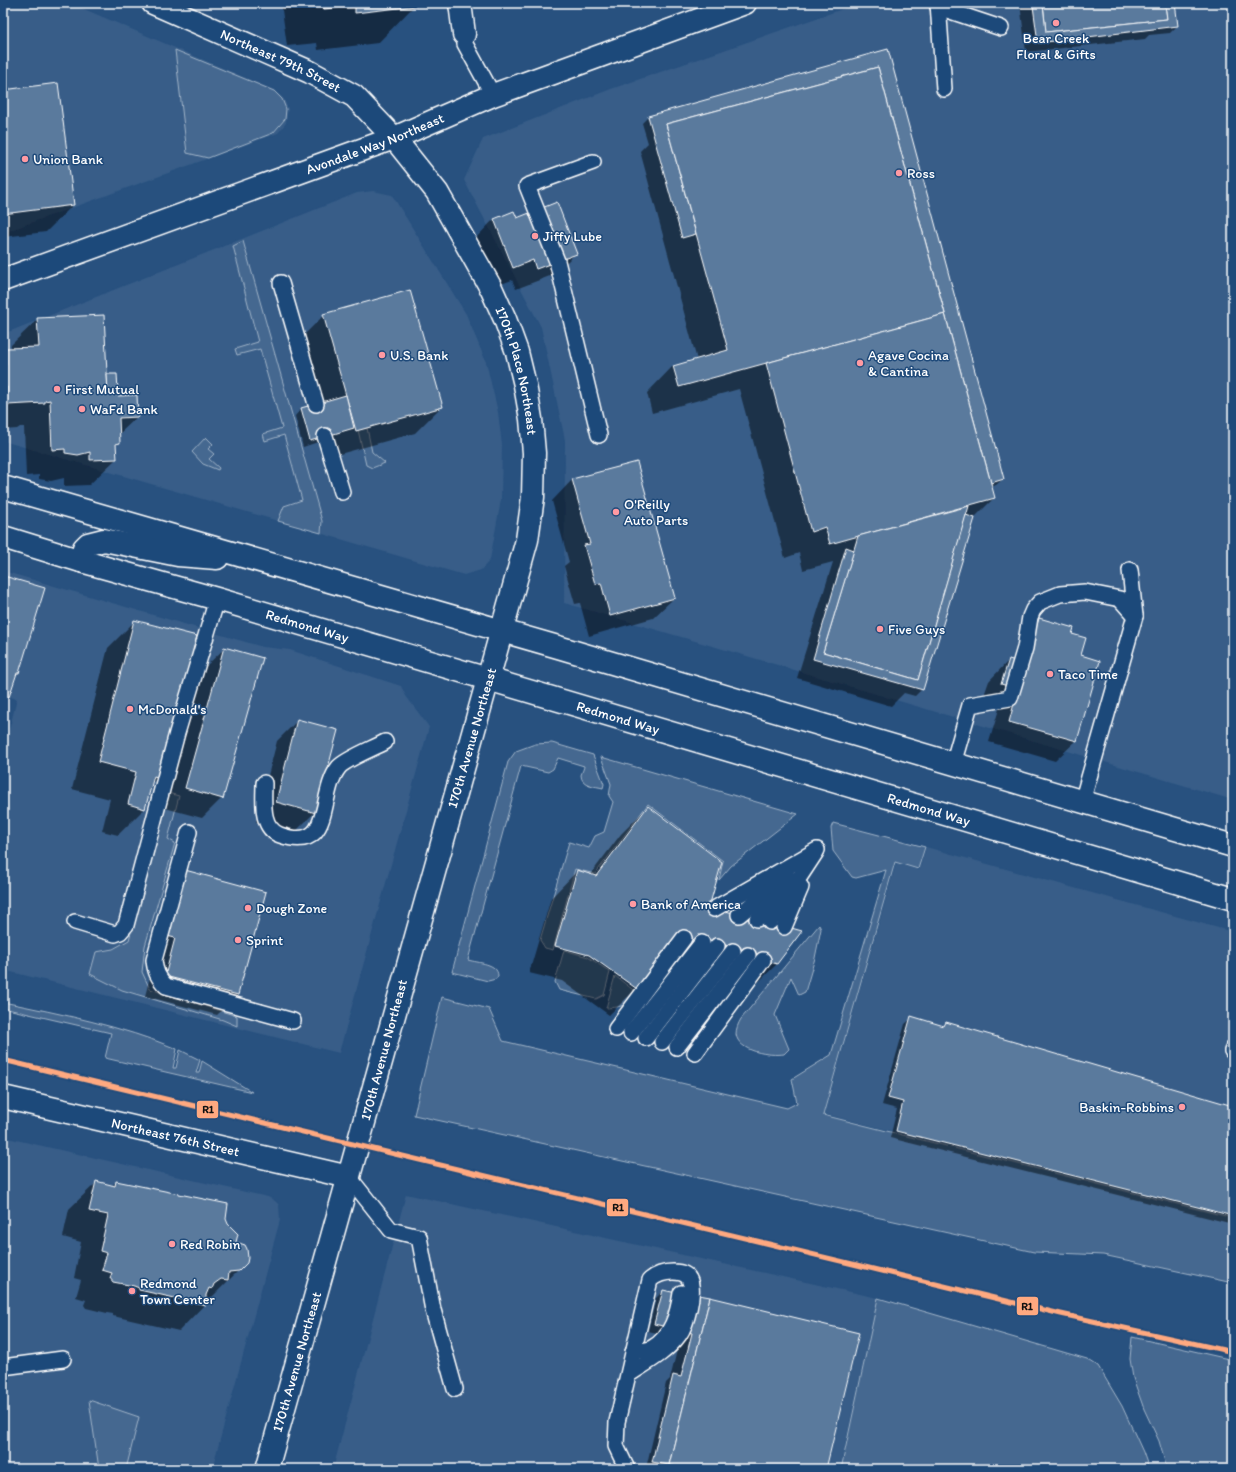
<svg xmlns="http://www.w3.org/2000/svg" width="1236" height="1472" viewBox="0 0 1236 1472" font-family="Itim,sans-serif">
  <rect width="100%" height="100%" fill="#28517f"/>
  <filter id="ink" filterUnits="userSpaceOnUse"><feTurbulence type="fractalNoise" baseFrequency=".025" numOctaves="2"/><feDisplacementMap in="SourceGraphic" scale="8" xChannelSelector="R" yChannelSelector="G"/><feConvolveMatrix kernelMatrix="1 2 1 2 8 2 1 2 1" color-interpolation-filters="sRGB"/></filter>
  <g filter="url(#ink)">
    <g fill="#375d88">
      <path d="M3,3H70L274,90L284,99L288,109L286,123L278,133L3,233Z"/>
      <path d="M860,3H1233V800L791,669L564,603L565,440L541,327L464,180L483,139L611,89Z"/>
      <path d="M373,191L392,195L466,314L486,362L498,412L502,445L501,500L490,560L481,570L464,575L3,441V334L357,193Z"/>
      <path d="M3,571L263,647L290,650L401,686L406,696L429,727L339,1053L3,970V754L17,699L3,695Z"/>
      <path d="M926,847L1233,932V1217L824,1114L896,863L919,870Z"/>
      <path d="M3,1137L268,1197L275,1201L279,1205L280,1220L212,1469H3Z"/>
      <path d="M406,1194L878,1298L840,1469H333Z"/>
    </g>
    <g fill="#446890" stroke="#a2b4c8">
      <path d="M175,50L274,91L282,99L286,109L285,119L273,133L208,158L187,153Z"/>
      <path d="M243,241L322,521L321,533L278,521L284,506L302,500L284,435L265,441L263,434L282,428L260,349L237,355L235,349L258,342L233,246Z"/>
      <path d="M367,428L372,452L385,463L372,468L366,465L358,430Z"/>
      <path d="M206,437L213,444L208,449L214,454L209,459L219,468L218,470L203,464L192,452Z"/>
      <path d="M552,743L593,755L604,784L603,788C596,786 581,786 581,775C582,772 584,768 584,766L558,758L553,769L548,772L521,766L468,960C478,963 498,963 498,976L496,979L488,981L452,972L508,762L516,751L535,744Z"/>
      <path d="M601,757L798,814L731,866L719,880L723,861L648,804L595,874L575,869L553,950L545,948L540,940L569,842L589,848L595,836L604,832L613,802L609,796L611,784Z"/>
      <path d="M168,793L179,796L168,839L175,843L145,946L142,972L150,989L237,1016V1026L223,1020L122,990L90,974L96,952L113,949L129,940Z"/>
      <path d="M833,823L925,847L918,869L895,862L823,1115L1233,1218V1283L1103,1255L1034,1252L414,1115L442,997L489,1009L503,1041L787,1108L797,1103L792,1079L831,1055L886,870L856,878L852,877L833,851L831,828Z"/>
      <path d="M819,925L821,929L815,958L805,992L799,995L791,977L775,1015L789,1049L784,1054C770,1056 738,1052 736,1034C736,1029 738,1024 741,1019Z"/>
      <path d="M564,950L588,957L610,972L604,995L596,999L559,990L555,982Z"/>
      <path d="M615,976L636,992C626,1006 623,1007 606,1008Z"/>
      <path d="M3,1002C62,1014 121,1026 177,1049L173,1068H176L180,1050L200,1060L196,1073H199L202,1061L252,1092L105,1058L111,1033L3,1008Z"/>
      <path d="M878,1298L1087,1359L1098,1366L1122,1406L1143,1452L1149,1469H841Z"/>
      <path d="M1132,1337L1233,1360V1469H1167L1159,1441L1144,1409L1133,1378L1130,1359Z"/>
      <path d="M89,1400L139,1417L126,1469H99Z"/>
    </g>
    <g fill="#0007">
      <path d="M281,3H415V5L378,43L318,50L317,43L287,46Z"/>
      <path d="M1020,3H1174L1177,26L1170,33L1149,35L1145,39L1026,52Z"/>
      <path d="M887,50L1003,479L996,485L991,487L994,498L973,519L922,689L915,696L904,693L891,706L797,678L833,562L803,570L799,553L785,558L739,389L652,413L647,393L673,366L697,360L640,151L648,143L642,123L649,116Z"/>
      <path d="M3,91L73,205L46,232L3,237Z"/>
      <path d="M494,219H516L576,253L555,274L516,289L512,280L493,287L474,240Z"/>
      <path d="M324,315L442,406L415,433L329,457L324,440L303,447L295,416L301,409L315,405L297,342Z"/>
      <path d="M38,319L106,375L117,397L137,417L118,435L119,443L115,446L116,459L89,485L64,486V478L51,481L39,479V475L26,476L24,427H20L17,429L3,430V352L6,348H11V345Z"/>
      <path d="M572,480L674,598L653,618L589,636L580,603L575,604L564,566L569,562L552,501Z"/>
      <path d="M5,577L18,673L14,677L8,696L3,702V578Z"/>
      <path d="M1039,619L1071,634L1080,656L1099,661L1076,741L1055,761L989,742L999,709L981,704L989,681L1009,660L1012,661L1019,639Z"/>
      <path d="M135,621L158,777L151,784L144,809L118,835L102,831L110,799L72,789L108,648Z"/>
      <path d="M225,648L222,798L202,818L165,808L204,668Z"/>
      <path d="M298,720L315,812L295,832L256,822L277,741Z"/>
      <path d="M648,807L708,908L777,964L750,990L655,964L636,989L609,1015L562,981L529,973L551,898L577,871L590,875L621,834Z"/>
      <path d="M185,872L238,995L217,1015L145,996L155,958L147,956L165,892Z"/>
      <path d="M912,1018L942,1027L946,1023L1233,1107V1224L890,1138L897,1109L882,1105L905,1024Z"/>
      <path d="M116,1182L225,1219L235,1242L239,1270L212,1297L208,1298L205,1301V1304L179,1331L113,1316V1314L107,1313L86,1308L84,1305L86,1300L76,1297L81,1280L74,1278L81,1242L63,1237L69,1209L96,1183L112,1186Z"/>
      <path d="M663,1291L825,1469L646,1468L666,1383L670,1379L680,1338L648,1331L656,1298Z"/>
    </g>
    <g fill="#5a7a9d" stroke="#fff">
      <path d="M323,3H416V6L355,13V6L324,9Z"/>
      <path d="M1043,3H1165L1167,19L1046,32Z"/>
      <path d="M1165,3H1175L1178,26L1038,43L1033,6L1043,5L1046,32L1167,19Z"/>
      <path d="M888,49L1004,479L991,483L878,67L666,124L696,234L682,238L648,116Z"/>
      <path d="M878,67L945,314L679,387L673,366L728,350L666,124Z"/>
      <path d="M58,83L74,205L3,214V90Z"/>
      <path d="M557,202L577,254L536,269L533,260L513,268L494,219L514,211L517,218Z"/>
      <path d="M410,290L443,407L356,431L323,314Z"/>
      <path d="M945,314L995,498L830,544L825,527L811,532L766,363Z"/>
      <path d="M104,315L108,392L118,391V396L137,395L138,417L119,418L120,443L116,444L117,459L90,460V452L78,455L65,453V449L52,450L50,400L45,401V403L7,405V387H5L3,381V369L4,365H6V348L39,347L37,318Z"/>
      <path d="M107,374H117L118,391L108,392Z"/>
      <path d="M346,395L354,428L310,441L301,408Z"/>
      <path d="M637,462L675,598L610,616L601,583L595,584L584,545L590,544L572,479Z"/>
      <path d="M969,506L918,680L823,652L858,536Z"/>
      <path d="M966,515L975,518L923,690L813,659L846,547L854,550L823,652L918,680Z"/>
      <path d="M4,576L45,588L19,673H17L9,697L3,695V580Z"/>
      <path d="M1039,618L1074,628L1072,634L1086,638L1081,655L1100,661L1077,741L1009,722L1018,689L1001,684L1009,659L1025,664Z"/>
      <path d="M134,620L197,636L162,772L159,778L154,776L145,809L128,804L136,772L98,762Z"/>
      <path d="M224,647L263,658L223,799L185,788Z"/>
      <path d="M297,719L338,730L316,813L276,802Z"/>
      <path d="M648,806L722,862L709,907L770,922L802,931L777,964L717,946L678,936L637,989L589,955L555,946L577,870L596,876Z"/>
      <path d="M185,870L266,892L238,995L165,976L175,938L167,936Z"/>
      <path d="M911,1016L944,1026L946,1022L1233,1106V1216L896,1131L903,1102L888,1098Z"/>
      <path d="M96,1181L115,1186L116,1181L228,1204L226,1219L228,1224L238,1234L236,1242L245,1245L247,1249L248,1258L247,1263L239,1271L229,1272L228,1280L221,1279L214,1284L212,1289L209,1288L206,1295V1305L139,1290V1288L134,1286L113,1282L110,1278L112,1273L102,1270L107,1253L100,1251L108,1215L89,1211Z"/>
      <path d="M663,1290L698,1298L699,1295L710,1297L669,1465L652,1462L673,1375L681,1377L692,1333L654,1324Z"/>
      <path d="M710,1297L859,1333L826,1469H685L669,1465Z"/>
    </g>
    <g fill="none" stroke-linecap="round" stroke-linejoin="round">
      <g stroke="#fff" stroke-width="18">
        <g id="lane">
          <path d="M938,3L944,89"/>
          <path d="M938,7L1001,28"/>
          <path d="M464,34L465,44L493,95"/>
          <path d="M593,162L527,186L557,261L599,435"/>
          <path d="M281,283L316,404"/>
          <path d="M325,436L342,492"/>
          <path d="M953,764L970,705L1010,698L1025,648L1030,617L1033,610L1040,602L1060,594L1085,592L1120,599L1135,616"/>
          <path d="M264,783C264,801 260,828 280,835C335,854 317,794 339,767C346,759 374,748 385,742"/>
          <path d="M1082,802L1135,616L1130,570"/>
          <path d="M189,832L154,960C155,971 158,978 166,986L293,1021"/>
          <path d="M714,909L817,850"/>
          <path d="M739,915L787,875"/>
          <path d="M757,919L785,887"/>
          <path d="M75,922L115,934L120,932L126,925L177,733L217,599"/>
          <path d="M770,922L816,852"/>
          <path d="M784,927L801,887"/>
          <path d="M616,1029L684,938"/>
          <path d="M631,1033L702,943"/>
          <path d="M646,1038L717,946"/>
          <path d="M662,1042L733,951"/>
          <path d="M677,1047L748,955"/>
          <path d="M1232,1051L1233,1049"/>
          <path d="M695,1053L763,960"/>
          <path d="M349,1177L391,1230L419,1237L433,1310L455,1389"/>
          <path d="M633,1352C639,1351 647,1351 652,1348C672,1337 678,1313 681,1293"/>
          <path d="M3,1367L63,1359"/>
          <path d="M627,1469L616,1446L617,1422L650,1280C657,1274 665,1272 673,1272C679,1272 686,1273 689,1279C696,1291 686,1325 679,1335C666,1353 646,1363 628,1375"/>
        </g>
      </g>
      <g stroke="#fff" stroke-width="25">
        <path id="street" d="M460,3L464,34"/>
      </g>
      <g stroke="#fff" stroke-width="25">
        <g id="secondary">
          <path id="s1" d="M153,3L310,72L354,96L394,138L437,192L491,288L505,319L517,352L525,385L531,419L534,453L533,497L527,540L267,1469"/>
          <path id="s2" d="M3,280L394,138L493,95L745,3"/>
          <path id="s3" d="M3,1097L349,1177"/>
        </g>
      </g>
      <g stroke="#fff" stroke-width="25">
        <g id="primary">
          <path d="M3,487L558,647L1233,846"/>
          <path id="s4" d="M3,537L81,561L217,599L1233,899"/>
          <path d="M81,561L84,548L88,544L104,540L178,555L217,558"/>
        </g>
      </g>
      <use href="#lane" stroke="#1f4a7a" stroke-width="15"/>
      <use href="#street" stroke="#1f4a7a" stroke-width="22"/>
      <use href="#secondary" stroke="#1f4a7a" stroke-width="22"/>
      <use href="#primary" stroke="#1f4a7a" stroke-width="22"/>
      <g stroke="#1f4a7a" stroke-width="8">
        <path id="rail-1" d="M3,1060L1061,1314L1233,1352"/>
      </g>
      <use href="#rail-1" stroke="#ffa980" stroke-width="5"/>
    </g>
  </g>
  <g fill="#ff9aa2" stroke="#1f4a7a" stroke-width="1.5">
    <circle cx="1056" cy="23" r="4"/>
    <circle cx="25" cy="159" r="4"/>
    <circle cx="899" cy="173" r="4"/>
    <circle cx="535" cy="236" r="4"/>
    <circle cx="382" cy="355" r="4"/>
    <circle cx="860" cy="363" r="4"/>
    <circle cx="57" cy="389" r="4"/>
    <circle cx="82" cy="409" r="4"/>
    <circle cx="616" cy="512" r="4"/>
    <circle cx="880" cy="629" r="4"/>
    <circle cx="1050" cy="674" r="4"/>
    <circle cx="130" cy="709" r="4"/>
    <circle cx="633" cy="904" r="4"/>
    <circle cx="248" cy="908" r="4"/>
    <circle cx="238" cy="940" r="4"/>
    <circle cx="1182" cy="1107" r="4"/>
    <circle cx="172" cy="1244" r="4"/>
    <circle cx="132" cy="1291" r="4"/>
  </g>
  <g text-anchor="middle" dominant-baseline="central" stroke-width="3" stroke-linejoin="round" paint-order="stroke">
    <g font-size="14" fill="#fff" stroke="#1f4a7a" text-anchor="start">
      <text x="1056" y="38" text-anchor="middle">Bear Creek<tspan x="1056" dy="16">Floral &amp; Gifts</tspan></text>
      <text x="33" y="159">Union Bank</text>
      <text x="907" y="173">Ross</text>
      <text x="543" y="236">Jiffy Lube</text>
      <text x="390" y="355">U.S. Bank</text>
      <text x="868" y="355">Agave Cocina<tspan x="868" dy="16">&amp; Cantina</tspan></text>
      <text x="65" y="389">First Mutual</text>
      <text x="90" y="409">WaFd Bank</text>
      <text x="624" y="504">O'Reilly<tspan x="624" dy="16">Auto Parts</tspan></text>
      <text x="888" y="629">Five Guys</text>
      <text x="1058" y="674">Taco Time</text>
      <text x="138" y="709">McDonald's</text>
      <text x="641" y="904">Bank of America</text>
      <text x="256" y="908">Dough Zone</text>
      <text x="246" y="940">Sprint</text>
      <text x="1174" y="1107" text-anchor="end">Baskin-Robbins</text>
      <text x="180" y="1244">Red Robin</text>
      <text x="140" y="1283">Redmond<tspan x="140" dy="16">Town Center</tspan></text>
    </g>
    <g font-size="14" fill="#fff" stroke="#1f4a7a">
      <text stroke="none"><textPath href="#s1" startOffset="140">Northeast 79th Street</textPath></text>
      <text stroke="none"><textPath href="#s2" startOffset="396">Avondale Way Northeast</textPath></text>
      <text stroke="none"><textPath href="#s1" startOffset="546">170th Place Northeast</textPath></text>
      <text stroke="none"><textPath href="#s4" startOffset="317">Redmond Way</textPath></text>
      <text stroke="none"><textPath href="#s4" startOffset="641">Redmond Way</textPath></text>
      <text transform="translate(472 738) rotate(-74)">170th Avenue Northeast</text>
      <text stroke="none"><textPath href="#s4" startOffset="965">Redmond Way</textPath></text>
      <text transform="translate(384 1050) rotate(-75)">170th Avenue Northeast</text>
      <text stroke="none"><textPath href="#s3" startOffset="177">Northeast 76th Street</textPath></text>
      <text transform="translate(297 1362) rotate(-74)">170th Avenue Northeast</text>
    </g>
  </g>
  <g stroke="#1f4a7a" stroke-width="1.5">
    <rect x="196" y="1100" width="23" height="19" rx="4" fill="#ffa980"/>
    <rect x="606" y="1198" width="23" height="19" rx="4" fill="#ffa980"/>
    <rect x="1016" y="1296" width="23" height="20" rx="4" fill="#ffa980"/>
  </g>
  <g font-size="11" text-anchor="middle" font-weight="bold" fill="#111">
    <text x="208" y="1113">R1</text>
    <text x="618" y="1211">R1</text>
    <text x="1027" y="1310">R1</text>
  </g>
  <rect width="1236" height="1472" fill="none" stroke="#1f4a7a" stroke-width="16"/>
  <rect x="8" y="8" width="1220" height="1456" fill="none" stroke="#fff" stroke-width="1.5" filter="url(#ink)"/>
</svg>
